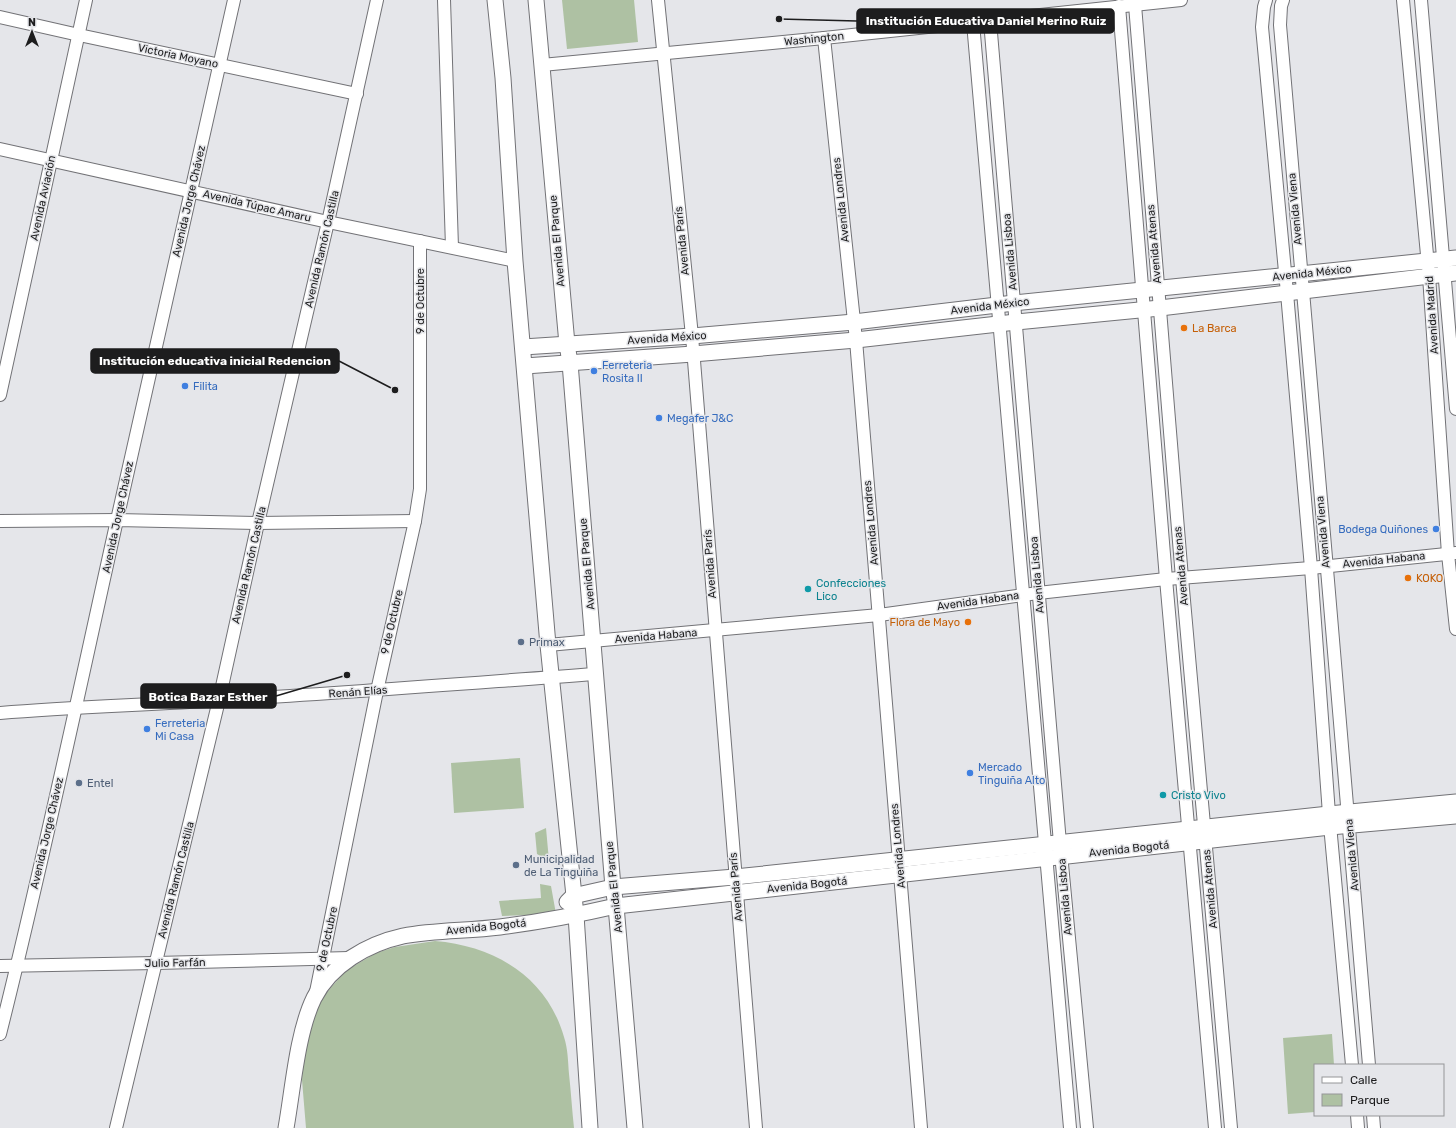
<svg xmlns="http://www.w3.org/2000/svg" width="1456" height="1128" viewBox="0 0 1456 1128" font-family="Rubik,sans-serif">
  <rect width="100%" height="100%" fill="#e5e6ea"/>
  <g fill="#aec1a3">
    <path d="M562,0H634L638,42L567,49Z"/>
    <path d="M520,758L524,808L454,813L451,763Z"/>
    <path d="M546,828L549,861L537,854L535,833Z"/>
    <path d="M540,884L551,886L556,914L502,916L499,901L541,898Z"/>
    <path d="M435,941C495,946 547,977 564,1037C568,1049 568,1062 569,1074C571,1092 572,1110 574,1128H306L302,1080L303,1059L312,1019L323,997L334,984L347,970L376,953L395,947Z"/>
    <path d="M1332,1034L1334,1065H1315V1112L1288,1114L1283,1038Z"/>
  </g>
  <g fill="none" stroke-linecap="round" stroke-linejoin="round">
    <g stroke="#727276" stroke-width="14">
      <g id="minor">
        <path d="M444,0L452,247"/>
        <path d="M658,0L692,336L756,1128"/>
        <path d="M1266,0L1264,7L1262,27L1287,293L1311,568L1329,814L1352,1065"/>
        <path d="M1283,0L1281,6L1280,25C1309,372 1341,718 1369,1065"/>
        <path d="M1403,0L1429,276L1448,554L1456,629"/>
        <path d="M1421,0L1456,409"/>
        <path d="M1135,5L1182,578L1231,1128"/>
        <path d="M1119,6L1166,579L1215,1128"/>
        <path d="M0,17L79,35L357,94"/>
        <path d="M990,21L1060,843L1087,1128"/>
        <path d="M973,23L1070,1128"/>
        <path d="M824,38L856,340L921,1128"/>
        <path d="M542,65L824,38L1181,0"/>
        <path d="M0,149L328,222L515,261"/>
        <path d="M0,395L86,0"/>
        <path d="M0,521L117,520L258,523L415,521"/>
        <path d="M548,645L879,615L1038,593L1166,579L1311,568L1456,553"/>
        <path d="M0,713C74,707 147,705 221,700C346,693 470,683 595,674"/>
        <path d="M0,966L156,963L349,958"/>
        <path d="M316,992L377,691L415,521L420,489V241"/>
        <path d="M0,1034C43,863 79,691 117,520C155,346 196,173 234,0"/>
        <path d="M1357,1115L1358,1128"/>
        <path d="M1373,1115L1374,1128"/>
        <path d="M116,1128L219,700L258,523L328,222L377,0"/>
      </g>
    </g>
    <g stroke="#727276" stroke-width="17">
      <g id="tertiary">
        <path d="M495,0L503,78L515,261L548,645L576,915L590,1128"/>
        <path d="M536,0L567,344L570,363L613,887L616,906L635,1128"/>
        <path d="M523,347L692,336L854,322L1014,303L1456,258"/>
        <path d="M525,366L693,354L856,340L1016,322L1160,308L1456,273"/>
        <path d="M567,902L573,896L613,887L735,877L1329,814L1456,802"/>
        <path d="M286,1128C293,1089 297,1033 314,998C331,965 367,944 403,936C435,930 468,931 500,927C539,922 577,915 616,906L1330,827L1456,816"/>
      </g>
    </g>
    <use href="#minor" stroke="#fff" stroke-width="12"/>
    <use href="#tertiary" stroke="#fff" stroke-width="15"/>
  </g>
  <g fill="#e8710a" stroke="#e5e6ea" stroke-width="1.5">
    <circle cx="1184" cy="328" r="4"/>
    <circle cx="1408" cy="578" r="4"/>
    <circle cx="968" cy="622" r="4"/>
  </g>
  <g fill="#3f7fe0" stroke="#e5e6ea" stroke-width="1.5">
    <circle cx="594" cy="371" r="4"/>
    <circle cx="185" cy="386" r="4"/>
    <circle cx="659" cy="418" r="4"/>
    <circle cx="1436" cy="529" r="4"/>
    <circle cx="147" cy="729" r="4"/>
    <circle cx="970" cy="773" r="4"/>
  </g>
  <g fill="#0f9aa8" stroke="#e5e6ea" stroke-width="1.5">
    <circle cx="808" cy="589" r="4"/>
    <circle cx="1163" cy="795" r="4"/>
  </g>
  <g fill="#5c6f8a" stroke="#e5e6ea" stroke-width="1.5">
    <circle cx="521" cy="642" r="4"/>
    <circle cx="79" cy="783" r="4"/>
    <circle cx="516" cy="865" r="4"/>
  </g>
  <g text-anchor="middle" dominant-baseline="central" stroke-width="3" stroke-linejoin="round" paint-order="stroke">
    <g font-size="11" fill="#1d1d1e" stroke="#e5e6ea">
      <text transform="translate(814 39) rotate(-6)">Washington</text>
      <text transform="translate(178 56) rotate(12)">Victoria Moyano</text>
      <text transform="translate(43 198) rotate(-78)">Avenida Aviación</text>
      <text transform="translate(841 200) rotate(-96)">Avenida Londres</text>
      <text transform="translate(189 201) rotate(-77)">Avenida Jorge Chávez</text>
      <text transform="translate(257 206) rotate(13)">Avenida Túpac Amaru</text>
      <text transform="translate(1295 209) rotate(-95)">Avenida Viena</text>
      <text transform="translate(557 241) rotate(-95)">Avenida El Parque</text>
      <text transform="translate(682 241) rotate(-96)">Avenida París</text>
      <text transform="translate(1154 244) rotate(-95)">Avenida Atenas</text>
      <text transform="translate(322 249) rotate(-77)">Avenida Ramón Castilla</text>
      <text transform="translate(1010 252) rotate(-95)">Avenida Lisboa</text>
      <text transform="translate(1312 273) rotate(-6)">Avenida México</text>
      <text transform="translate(420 301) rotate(-90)">9 de Octubre</text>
      <text transform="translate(990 306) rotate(-7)">Avenida México</text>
      <text transform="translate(1432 315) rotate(-94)">Avenida Madrid</text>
      <text transform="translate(667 338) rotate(-4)">Avenida México</text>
      <text transform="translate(118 517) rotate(-78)">Avenida Jorge Chávez</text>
      <text transform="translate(871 523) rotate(-95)">Avenida Londres</text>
      <text transform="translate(1323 532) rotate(-95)">Avenida Viena</text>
      <text transform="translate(1384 560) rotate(-6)">Avenida Habana</text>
      <text transform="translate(587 564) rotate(-95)">Avenida El Parque</text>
      <text transform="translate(710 564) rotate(-94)">Avenida París</text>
      <text transform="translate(249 565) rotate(-77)">Avenida Ramón Castilla</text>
      <text transform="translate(1181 566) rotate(-95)">Avenida Atenas</text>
      <text transform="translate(1037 575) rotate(-95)">Avenida Lisboa</text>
      <text transform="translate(978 601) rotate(-8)">Avenida Habana</text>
      <text transform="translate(392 622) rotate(-77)">9 de Octubre</text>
      <text transform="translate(656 636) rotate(-5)">Avenida Habana</text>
      <text transform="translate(358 692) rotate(-4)">Renán Elías</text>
      <text transform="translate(47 833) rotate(-77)">Avenida Jorge Chávez</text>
      <text transform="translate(898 846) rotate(-95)">Avenida Londres</text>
      <text transform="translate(1129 849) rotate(-6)">Avenida Bogotá</text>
      <text transform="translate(1352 855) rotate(-95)">Avenida Viena</text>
      <text transform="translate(176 880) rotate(-76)">Avenida Ramón Castilla</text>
      <text transform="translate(807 885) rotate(-6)">Avenida Bogotá</text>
      <text transform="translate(614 887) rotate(-96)">Avenida El Parque</text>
      <text transform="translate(736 887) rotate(-95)">Avenida París</text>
      <text transform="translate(1210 889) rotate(-95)">Avenida Atenas</text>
      <text transform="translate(1065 897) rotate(-95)">Avenida Lisboa</text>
      <text transform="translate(486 927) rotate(-6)">Avenida Bogotá</text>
      <text transform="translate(327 939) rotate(-78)">9 de Octubre</text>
      <text transform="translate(175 963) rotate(-1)">Julio Farfán</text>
    </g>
    <g font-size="11" fill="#c56008" stroke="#e5e6ea" text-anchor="start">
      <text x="1192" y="328">La Barca</text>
      <text x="1416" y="578">KOKO</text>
      <text x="960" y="622" text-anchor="end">Flora de Mayo</text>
    </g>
    <g font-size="11" fill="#366cbe" stroke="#e5e6ea" text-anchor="start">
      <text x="602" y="365">Ferreteria<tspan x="602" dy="13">Rosita II</tspan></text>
      <text x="193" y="386">Filita</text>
      <text x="667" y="418">Megafer J&amp;C</text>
      <text x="1428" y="529" text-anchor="end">Bodega Quiñones</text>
      <text x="155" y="723">Ferreteria<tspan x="155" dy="13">Mi Casa</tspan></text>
      <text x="978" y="767">Mercado<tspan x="978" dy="13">Tinguiña Alto</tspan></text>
    </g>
    <g font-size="11" fill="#0d838f" stroke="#e5e6ea" text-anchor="start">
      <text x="816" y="583">Confecciones<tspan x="816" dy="13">Lico</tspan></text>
      <text x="1171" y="795">Cristo Vivo</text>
    </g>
    <g font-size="11" fill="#4e5e75" stroke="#e5e6ea" text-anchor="start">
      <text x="529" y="642">Primax</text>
      <text x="87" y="783">Entel</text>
      <text x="524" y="859">Municipalidad<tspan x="524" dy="13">de La Tinguiña</tspan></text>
    </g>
  </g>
  <path fill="none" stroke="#1d1d1e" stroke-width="1.5" d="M779 19L857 21M395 390L339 361M347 675L276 696"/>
  <g fill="#1d1d1e" stroke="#e5e6ea" stroke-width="1.5">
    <circle cx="779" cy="19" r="4"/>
    <circle cx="395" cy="390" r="4"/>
    <circle cx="347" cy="675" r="4"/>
  </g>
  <g fill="#1d1d1e" stroke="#1d1d1e" stroke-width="1.5">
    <rect x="857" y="9" width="257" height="24" rx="4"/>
    <rect x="91" y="349" width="248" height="24" rx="4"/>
    <rect x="141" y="684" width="135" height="24" rx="4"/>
  </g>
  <g font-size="12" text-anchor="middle" font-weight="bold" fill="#fff">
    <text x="986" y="25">Institución Educativa Daniel Merino Ruiz</text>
    <text x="215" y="365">Institución educativa inicial Redencion</text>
    <text x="208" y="701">Botica Bazar Esther</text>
  </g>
  <rect x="1314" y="1064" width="130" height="52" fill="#e5e6ea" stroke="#959698"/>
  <rect x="1322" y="1077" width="20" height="6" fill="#ffffff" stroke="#959698"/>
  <text x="1350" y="1084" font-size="12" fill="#1d1d1e">Calle</text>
  <rect x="1322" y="1094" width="20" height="12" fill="#aec1a3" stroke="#959698"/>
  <text x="1350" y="1104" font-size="12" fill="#1d1d1e">Parque</text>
  <g transform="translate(32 32)" stroke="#e5e6ea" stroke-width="3" paint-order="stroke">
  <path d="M0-3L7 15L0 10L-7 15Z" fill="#1d1d1e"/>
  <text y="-6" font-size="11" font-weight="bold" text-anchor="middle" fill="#1d1d1e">N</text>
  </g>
</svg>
